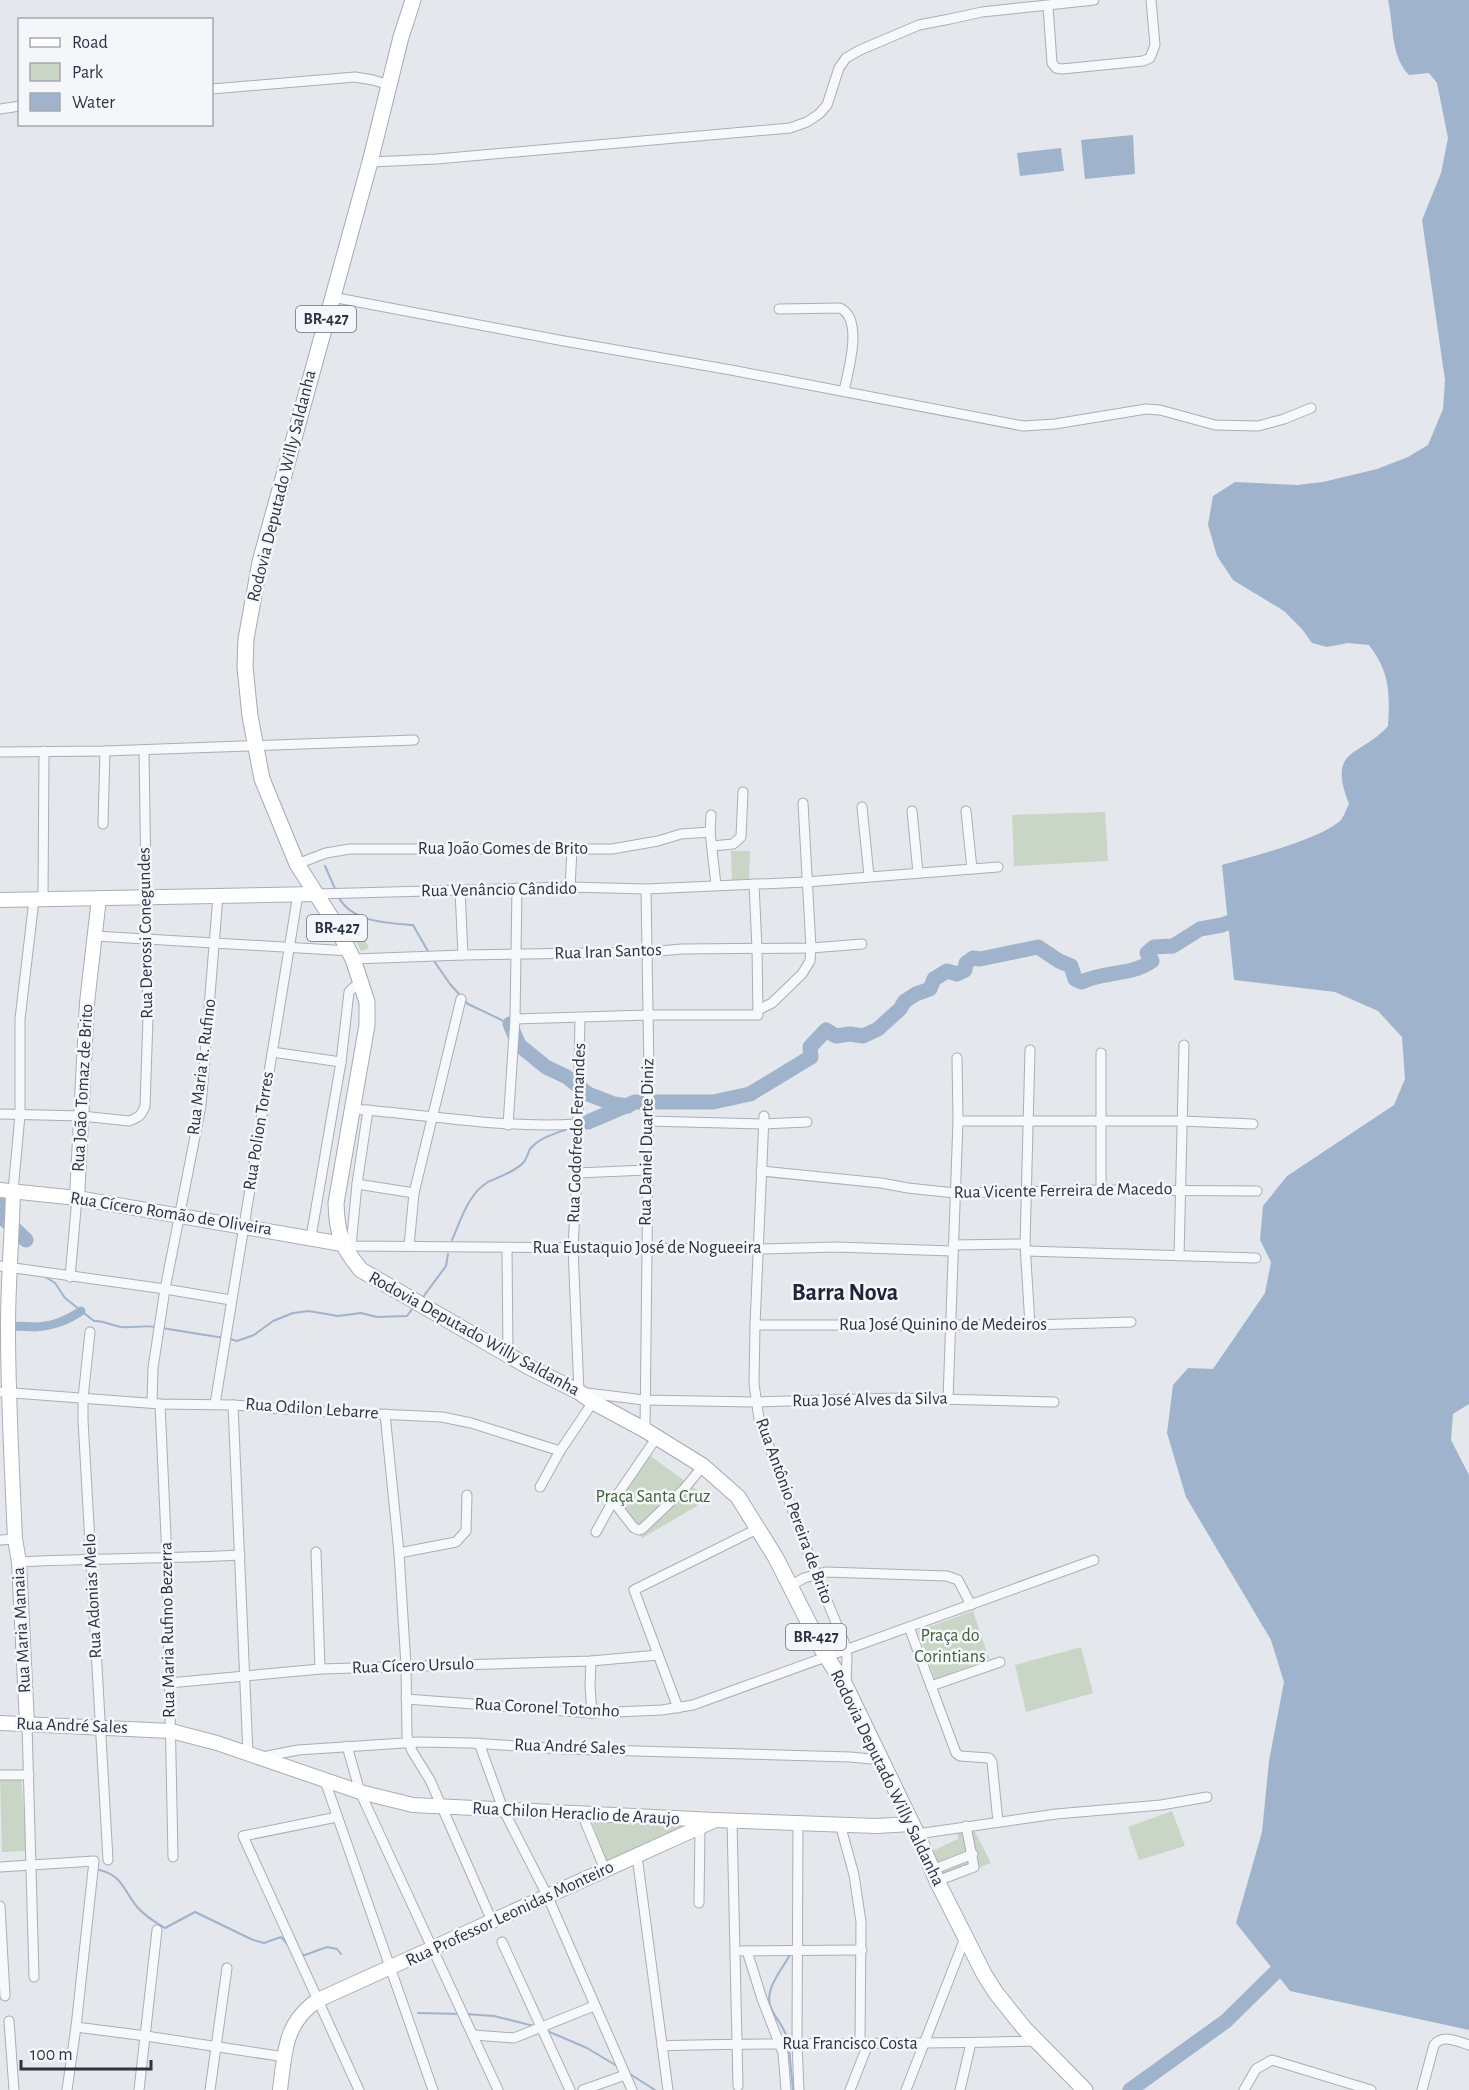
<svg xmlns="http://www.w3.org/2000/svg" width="1469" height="2090" viewBox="0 0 1469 2090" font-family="'Alegreya Sans',sans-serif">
  <rect width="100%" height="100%" fill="#e4e7ec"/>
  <g fill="#c9d6c5">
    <path d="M1105,812L1108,861L1014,866L1012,815Z"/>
    <path d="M731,851H750L749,881L732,883Z"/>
    <path d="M357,923L369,948L361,951L348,926Z"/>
    <path d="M648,1454L709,1499L642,1538L616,1496Z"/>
    <path d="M973,1611L989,1659L935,1679L918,1631Z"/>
    <path d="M1081,1647L1093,1693L1026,1712L1015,1665Z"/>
    <path d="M0,1774H21L27,1851L2,1852Z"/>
    <path d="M1172,1811L1185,1846L1139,1860L1128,1827Z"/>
    <path d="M591,1819L690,1824L606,1861Z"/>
    <path d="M957,1830L975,1832L991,1863L943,1882L928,1853L958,1839Z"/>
  </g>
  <g fill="#9fb4cc">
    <path d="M1388,0H1469V1404L1453,1414L1451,1440L1469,1475V2030L1290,1991L1236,1923L1262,1832L1269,1761L1284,1682L1271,1640L1186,1497L1167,1433L1173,1385L1188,1368L1213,1369L1265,1293L1271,1262L1260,1240L1263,1206L1287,1176L1394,1105L1405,1079L1402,1037L1378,1011L1335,992L1234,980L1222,865C1251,857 1318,840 1340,821C1344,817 1346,809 1349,804C1327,747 1359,758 1388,726C1390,692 1390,673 1369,645L1348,643L1327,647L1312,643L1302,629L1284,611L1233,580L1217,556L1208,525L1213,496L1235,482L1297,485L1323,482L1377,469L1408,457L1428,445L1443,409L1445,380L1422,220L1441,173L1448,138L1437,83L1429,73L1409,75C1390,55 1394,26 1388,0Z"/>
    <path d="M1133,135L1135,174L1085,179L1081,140Z"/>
    <path d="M1061,148L1064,171L1020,176L1017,153Z"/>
  </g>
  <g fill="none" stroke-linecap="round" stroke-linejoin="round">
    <g stroke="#9fb4cc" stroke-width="2">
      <path d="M325,866L336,891"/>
      <path d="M338,896C351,922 386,923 413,925L429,953"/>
      <path d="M432,958L450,984L468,1004L510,1024"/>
      <path d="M452,1240C461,1220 468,1194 488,1182C500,1176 515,1172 524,1162C527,1158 528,1153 530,1149C540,1137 557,1133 571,1128"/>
      <path d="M44,1276L55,1283L65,1298L94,1321C104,1320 112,1326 122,1327C134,1328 144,1325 156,1327"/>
      <path d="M423,1297L446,1266L448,1254"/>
      <path d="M162,1328L224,1338"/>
      <path d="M230,1339L237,1341L254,1335L273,1321L293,1313L309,1311L338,1316L361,1313L377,1317L407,1316L413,1308"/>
      <path d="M95,1869C123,1874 122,1889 138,1908C146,1917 155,1922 165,1928L195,1912L253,1940L264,1943L281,1937L289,1946"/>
      <path d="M301,1954L305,1955L327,1947L337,1949L341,1954"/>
      <path d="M418,2013L460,2014"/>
      <path d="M465,2014L494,2016L534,2026"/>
      <path d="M545,2030L587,2048L617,2066"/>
      <path d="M788,2042C786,2026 774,2019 770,2005C765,1988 783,1968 791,1953"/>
      <path d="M789,2048L793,2090"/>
      <path d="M630,2074L655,2090"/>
    </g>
    <path stroke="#9fb4cc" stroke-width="9" d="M0,1343L6,1329C16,1324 24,1327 35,1327C53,1326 66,1321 81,1311"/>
    <g stroke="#9fb4cc" stroke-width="15">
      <path d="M510,1024L519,1045L546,1067L567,1077L588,1094L614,1104L628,1106"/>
      <path d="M588,1122L635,1102H713L750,1094L811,1057L810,1047L826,1030L836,1036L850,1034L863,1036L878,1029L900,1009L905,1001L916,994L930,989L934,979L947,971L957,974L965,970L966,963L973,958L980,959L1038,947L1059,961L1071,966L1075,979L1082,982C1104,971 1131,976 1152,961L1147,953L1154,947L1173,946L1200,929L1222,925L1246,916"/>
      <path d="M1,1201L3,1218L26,1240"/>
      <path d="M1130,2090L1226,2021L1289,1959"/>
    </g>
    <g stroke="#a9aeb7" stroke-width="11">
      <g id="street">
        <path d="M1048,6L1052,63L1056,68L1062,69L1143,61L1150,58L1155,45L1151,0"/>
        <path d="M212,89L355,77L373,80L389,85"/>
        <path d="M0,109L20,106"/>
        <path d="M370,162L437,159L790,128L807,122L819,114L827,105L839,68L846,58L860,50L919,25L950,19L982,12L1094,0"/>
        <path d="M332,297L564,341L731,370L1023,426L1055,424L1146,409L1160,410L1215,425L1258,426L1284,419L1311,408"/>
        <path d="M779,309L840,308C864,319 848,371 844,391"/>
        <path d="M0,752L105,751L414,740"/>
        <path d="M862,807L869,876"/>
        <path d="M912,811L918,873"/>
        <path d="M966,811L972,869"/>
        <path d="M711,815L710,832L716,885"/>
        <path d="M103,824L105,751"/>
        <path d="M712,846L733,844L741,837L743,792"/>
        <path d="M297,864L326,853L350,849H612L658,841L681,834L710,832"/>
        <path d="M570,887L572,850"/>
        <path d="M460,890L463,955"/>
        <path d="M316,894L570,887L646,889L806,882L998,867"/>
        <path d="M43,900L44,751"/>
        <path d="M95,936L350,951"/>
        <path d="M353,959L463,955L648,952L682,949L811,948L862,944"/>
        <path d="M758,1010L772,1003L802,974L810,961L811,948L803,803"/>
        <path d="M580,1017L577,1173L573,1248L579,1392L644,1400L755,1402L899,1398L1054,1402"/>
        <path d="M515,1019L648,1015H758L757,949L754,884"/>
        <path d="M1030,1050L1025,1244L1030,1325"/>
        <path d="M272,1052L341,1062"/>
        <path d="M1101,1053V1190"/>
        <path d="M352,1109C427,1114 501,1129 577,1124"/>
        <path d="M0,1114L82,1116L129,1121C138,1118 142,1115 145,1106L148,1018L144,750"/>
        <path d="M764,1116L755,1325L754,1384L759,1419L816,1574L844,1642L847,1657L846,1685"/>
        <path d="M647,1121L763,1124L807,1122"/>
        <path d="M958,1121H1181L1253,1124"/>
        <path d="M508,1125L515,1019L517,888"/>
        <path d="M761,1171L881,1183L908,1188L955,1193L1101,1190L1257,1191"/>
        <path d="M577,1173L647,1170"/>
        <path d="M357,1184L414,1193"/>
        <path d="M13,1191L20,1115V1019L34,900"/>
        <path d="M311,1237L341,1062L349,992L354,987L362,982"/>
        <path d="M343,1244L351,1246L758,1249L836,1247L952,1251"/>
        <path d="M953,1245L1025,1244"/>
        <path d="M351,1246L357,1184L368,1110"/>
        <path d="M409,1246L414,1193L461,999"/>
        <path d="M507,1248L508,1354"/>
        <path d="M1026,1251L1256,1258"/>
        <path d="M1179,1256L1184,1045"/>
        <path d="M0,1266L165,1289L231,1300"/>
        <path d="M70,1277L77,1198"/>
        <path d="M755,1325H1030L1131,1322"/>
        <path d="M90,1332L83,1398V1420L108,1860"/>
        <path d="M0,1392L160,1404L233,1405L311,1411L442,1417L471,1423L560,1451L593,1402"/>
        <path d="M948,1399L958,1121L957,1058"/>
        <path d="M152,1403L153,1368L165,1289L201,1106L218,896"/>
        <path d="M160,1404L167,1559L173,1857"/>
        <path d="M215,1404L298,894"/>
        <path d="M233,1405L248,1754"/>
        <path d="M385,1414L399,1553L406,1666L407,1736L412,1751L430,1780L492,1921"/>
        <path d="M645,1430L649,1073L646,889"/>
        <path d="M540,1487L560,1451"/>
        <path d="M613,1501L634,1528L639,1530L642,1529L684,1489L703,1466"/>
        <path d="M596,1532L613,1501L657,1437"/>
        <path d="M0,1540L15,1539"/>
        <path d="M316,1552L320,1669"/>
        <path d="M399,1553L456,1542L466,1531L467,1495"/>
        <path d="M19,1562C92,1558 166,1559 240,1555"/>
        <path d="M790,1586L804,1578L826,1572L947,1576L958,1580L971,1605"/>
        <path d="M909,1627L956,1753L960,1756L989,1758L992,1762L998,1822"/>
        <path d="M591,1661L590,1686L592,1713"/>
        <path d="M169,1683L320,1669L591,1661L658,1655"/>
        <path d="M931,1686L1000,1662"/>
        <path d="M406,1699L592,1713L662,1710L693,1705L1094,1560"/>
        <path d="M678,1708L634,1590L759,1528"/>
        <path d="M27,1724L34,1977"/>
        <path d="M479,1743L503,1809L547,1895L632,2090"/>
        <path d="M347,1746L360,1792L498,2090"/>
        <path d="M262,1757L298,1750L419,1742L470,1743L563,1749L850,1757L882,1760"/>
        <path d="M0,1775H29"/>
        <path d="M325,1781L433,2090"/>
        <path d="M582,1814L605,1870"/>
        <path d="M337,1817L243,1836L359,2090"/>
        <path d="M732,1820L738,2086"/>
        <path d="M798,1822L797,2044L799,2090"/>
        <path d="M840,1824L854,1875L861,1922L860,2044"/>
        <path d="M917,1834L1056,1814L1161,1805L1207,1797"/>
        <path d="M637,1856L668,2090"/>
        <path d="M0,1867L94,1861L76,2027L67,2090"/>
        <path d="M932,1870L973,1854"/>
        <path d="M937,1881L974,1867L966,1826"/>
        <path d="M699,1903L700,1827"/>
        <path d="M0,1906L5,1996"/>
        <path d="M502,1942L570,2090"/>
        <path d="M742,1951L862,1950"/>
        <path d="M747,1951L762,1999L783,2053L786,2090"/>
        <path d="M9,2021L14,2090"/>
        <path d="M76,2027L146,2036L285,2057"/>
        <path d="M474,2035L514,2038L594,2006"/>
        <path d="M662,2046C787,2042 912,2045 1037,2041"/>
        <path d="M139,2090L157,1930"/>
        <path d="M210,2090L227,1968"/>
        <path d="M583,2090L625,2075"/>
        <path d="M850,2090L868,2044"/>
        <path d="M906,2090L965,1938"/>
        <path d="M960,2090L971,2043"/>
        <path d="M1244,2090L1256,2069L1272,2060L1371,2090"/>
        <path d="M1422,2090L1434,2045C1443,2034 1457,2041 1469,2045"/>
      </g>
    </g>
    <g stroke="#a9aeb7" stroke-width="16">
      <g id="secondary">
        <path d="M0,900L316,894"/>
        <path d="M0,1190L77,1198L342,1244"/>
        <path d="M13,1191C12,1237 8,1282 8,1328C8,1399 12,1469 15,1539L19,1562L27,1724"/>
        <path d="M77,1198L87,1003L99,898"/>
        <path d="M0,1723L171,1731L217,1743L360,1792L413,1805L714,1820L876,1826L912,1824"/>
        <path d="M280,2090C285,2052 284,2023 318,2000L713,1821"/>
      </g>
    </g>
    <g stroke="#a3abb8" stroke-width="17">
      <path id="primary" d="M413,0L401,37L370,162L260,562L246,639L245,667L250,716L262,779L297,864L334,922L353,959L367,1002V1025L336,1203C337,1234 341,1246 361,1270L529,1367L579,1392L593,1402L645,1430L703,1466L738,1497L776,1558L823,1651L846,1687L917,1834L937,1881L984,1974L996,1993L1024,2028L1085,2090"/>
    </g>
    <use href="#street" stroke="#f7f8fa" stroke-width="9"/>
    <use href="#secondary" stroke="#fff" stroke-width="14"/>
    <use href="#primary" stroke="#fff" stroke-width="15"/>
  </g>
  <g text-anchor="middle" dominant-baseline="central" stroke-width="5" stroke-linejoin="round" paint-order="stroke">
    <g fill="#f4f6f9" stroke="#676e7b" stroke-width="1.5">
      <rect x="296" y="306" width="60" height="26" rx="4.5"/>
      <rect x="307" y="915" width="60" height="26" rx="4.5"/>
      <rect x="786" y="1624" width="60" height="26" rx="4.5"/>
    </g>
    <g font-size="16" font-weight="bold" fill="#2b3445">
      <text x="326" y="319">BR-427</text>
      <text x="337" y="928">BR-427</text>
      <text x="816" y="1637">BR-427</text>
    </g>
    <g font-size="18" fill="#2b3445" stroke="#f4f6f9">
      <text transform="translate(282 486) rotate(-76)">Rodovia Deputado Willy Saldanha</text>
      <text x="503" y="849">Rua João Gomes de Brito</text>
      <text transform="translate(499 890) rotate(-1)">Rua Venâncio Cândido</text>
      <text transform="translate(146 933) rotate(-91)">Rua Derossi Conegundes</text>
      <text transform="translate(608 952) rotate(-2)">Rua Iran Santos</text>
      <text transform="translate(202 1067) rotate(-83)">Rua Maria R. Rufino</text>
      <text transform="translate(83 1088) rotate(-87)">Rua João Tomaz de Brito</text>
      <text transform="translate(259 1131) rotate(-81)">Rua Polion Torres</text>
      <text transform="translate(577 1133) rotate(-88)">Rua Godofredo Fernandes</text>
      <text transform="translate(647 1142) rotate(-89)">Rua Daniel Duarte Diniz</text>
      <text transform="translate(1063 1191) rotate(-1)">Rua Vicente Ferreira de Macedo</text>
      <text transform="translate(171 1214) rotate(9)">Rua Cícero Romão de Oliveira</text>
      <text x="647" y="1248">Rua Eustaquio José de Nogueeira</text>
      <text x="943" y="1325">Rua José Quinino de Medeiros</text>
      <text transform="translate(474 1334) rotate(29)">Rodovia Deputado Willy Saldanha</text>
      <text transform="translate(870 1400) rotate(-1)">Rua José Alves da Silva</text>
      <text transform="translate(312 1409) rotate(4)">Rua Odilon Lebarre</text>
      <text transform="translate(794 1511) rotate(70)">Rua Antônio Pereira de Brito</text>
      <text transform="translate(93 1596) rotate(-93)">Rua Adonias Melo</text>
      <text transform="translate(22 1630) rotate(-93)">Rua Maria Manaia</text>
      <text transform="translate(168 1630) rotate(-91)">Rua Maria Rufino Bezerra</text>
      <text transform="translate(413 1666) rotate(-2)">Rua Cícero Ursulo</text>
      <text transform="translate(547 1708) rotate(3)">Rua Coronel Totonho</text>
      <text transform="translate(72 1726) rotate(2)">Rua André Sales</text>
      <text transform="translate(570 1747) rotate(2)">Rua André Sales</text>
      <text transform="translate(887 1778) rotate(64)">Rodovia Deputado Willy Saldanha</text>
      <text transform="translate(576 1814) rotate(3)">Rua Chilon Heraclio de Araujo</text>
      <text transform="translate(510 1914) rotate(-25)">Rua Professor Leonidas Monteiro</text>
      <text x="850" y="2044">Rua Francisco Costa</text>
    </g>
    <g font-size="18" fill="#3f6138" stroke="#f4f6f9">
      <text x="653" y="1497">Praça Santa Cruz</text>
      <text x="950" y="1636">Praça do<tspan x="950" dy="21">Corintians</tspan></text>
    </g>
    <g font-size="24" font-weight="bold" fill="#1d2536" stroke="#f4f6f9">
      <text x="845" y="1293">Barra Nova</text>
    </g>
  </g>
  <rect x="18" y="18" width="195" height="108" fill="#f4f6f9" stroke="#a4a8b1" stroke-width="1.5"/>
  <rect x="30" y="38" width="30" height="9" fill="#ffffff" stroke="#a4a8b1" stroke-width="1.5"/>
  <text x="72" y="48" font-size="18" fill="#2b3445">Road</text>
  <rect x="30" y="63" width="30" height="18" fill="#c9d6c5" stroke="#a4a8b1" stroke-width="1.5"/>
  <text x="72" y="78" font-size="18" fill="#2b3445">Park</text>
  <rect x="30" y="93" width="30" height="18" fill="#9fb4cc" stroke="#a4a8b1" stroke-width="1.5"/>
  <text x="72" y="108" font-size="18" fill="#2b3445">Water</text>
  <path d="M21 2060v9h130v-9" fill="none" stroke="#2b3445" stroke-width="3"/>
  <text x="30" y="2060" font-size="18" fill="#2b3445" stroke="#f4f6f9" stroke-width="4.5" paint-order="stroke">100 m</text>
</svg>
